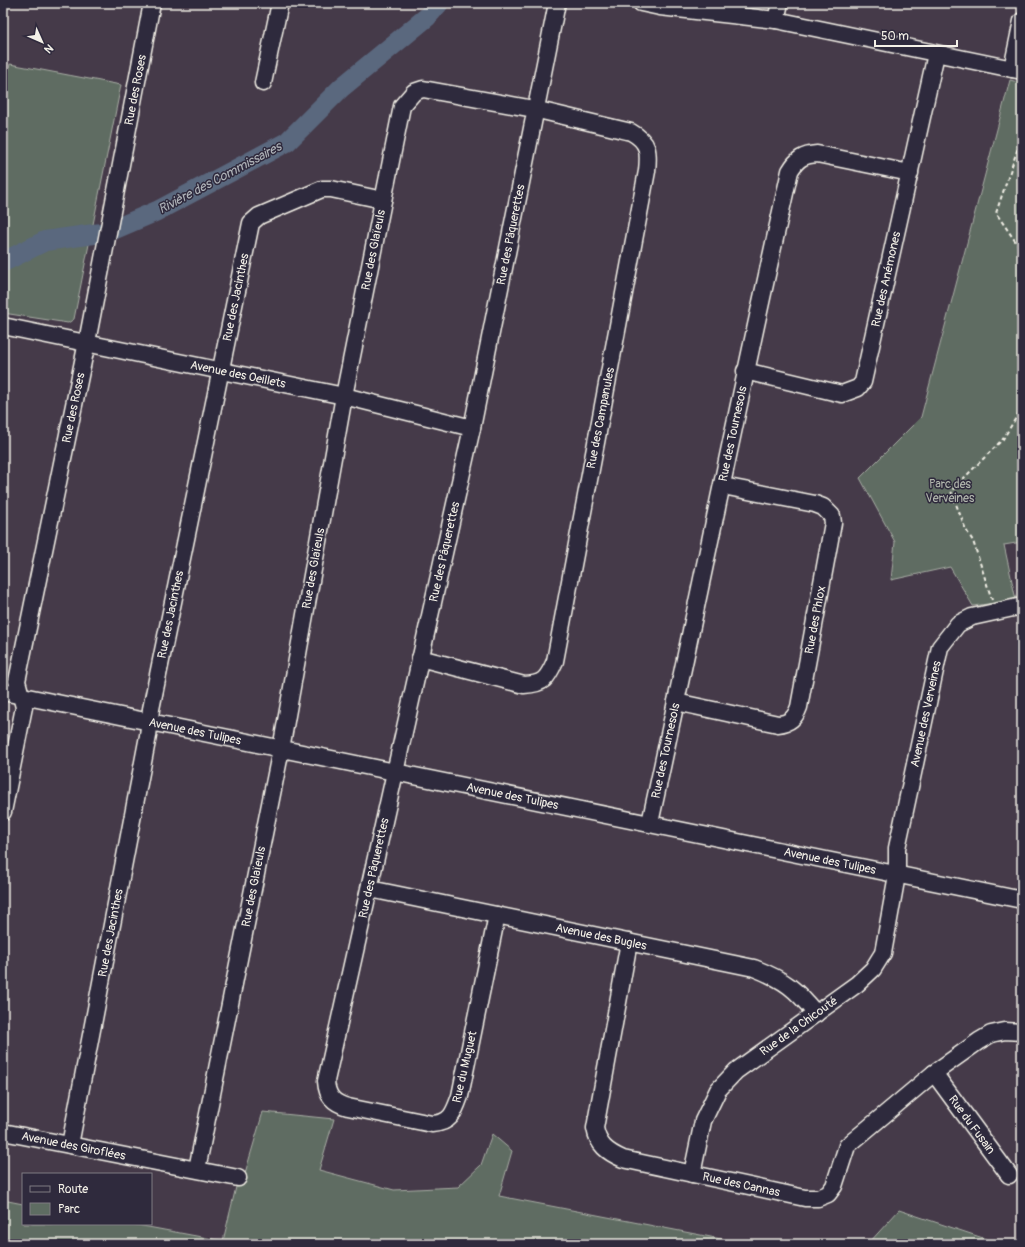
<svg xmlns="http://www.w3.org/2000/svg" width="1025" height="1247" viewBox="0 0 1025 1247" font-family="Pangolin,sans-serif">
  <rect width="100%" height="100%" fill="#453a49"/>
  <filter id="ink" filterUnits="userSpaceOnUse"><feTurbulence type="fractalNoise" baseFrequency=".025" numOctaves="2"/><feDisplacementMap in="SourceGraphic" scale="8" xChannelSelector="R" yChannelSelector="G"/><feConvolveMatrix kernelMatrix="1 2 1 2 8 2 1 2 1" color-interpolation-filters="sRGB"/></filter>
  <g filter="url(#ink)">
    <g fill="#5e6c62" stroke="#a9aea5">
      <path d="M10,64L121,85L74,319L68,323L3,313V97Z"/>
      <path d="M1010,80L1022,83V542L1004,545L1016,600L973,606L950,567L891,580L895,542L860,478L921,417Z"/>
      <path d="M263,1112L334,1119L319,1170L394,1190L458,1187L481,1165L492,1134L512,1151L499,1196L747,1244H3V1200L23,1204V1224H132L223,1241L236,1187L243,1180Z"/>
      <path d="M899,1210L1001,1244H868Z"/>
    </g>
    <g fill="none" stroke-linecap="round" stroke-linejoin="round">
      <path stroke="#5a677e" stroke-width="20" d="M3,262L45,241L108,232L157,211L287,142L341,88L427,17L439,3"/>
      <g stroke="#f4f1e8" stroke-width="19">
        <g id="minor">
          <path d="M641,3L660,7L776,20L1022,71"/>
          <path d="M776,20L780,3"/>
          <path d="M1012,69L1022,21"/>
          <path d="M263,83L280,3"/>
          <path id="s1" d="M3,326L344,396L472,428"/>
          <path id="s2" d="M745,371L842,394L858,388L863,382L936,54"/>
          <path id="s3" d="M3,692L1022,900"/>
          <path id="s4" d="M676,702L778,724C790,723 795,718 799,707L833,523L832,516L823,507L815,504L723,486"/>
          <path id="s5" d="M3,812L24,707L17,681L87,342L152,3"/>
          <path id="s6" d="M650,823C697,606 741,388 790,171C797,159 803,155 817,154L910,173"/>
          <path id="s7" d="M370,889L754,968C785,980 796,989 816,1014"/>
          <path id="s8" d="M497,915L460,1096C454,1113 451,1123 432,1124L348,1107C333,1103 327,1096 326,1081L472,428L557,3"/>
          <path id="s9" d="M629,942L595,1128C598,1145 607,1152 623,1159L805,1198H818L828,1194L834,1186L847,1146L934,1073L979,1041L991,1034L1005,1031L1022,1032"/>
          <path id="s10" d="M934,1073L1009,1175"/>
          <path id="s11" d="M3,1132L238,1178"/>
          <path id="s12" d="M70,1145L148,736L151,709L251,223L259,216L322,189H331L383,200"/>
          <path id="s13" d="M197,1169L281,749L344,396L402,106L414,92L423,89L534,109L631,132C649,142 649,152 647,171L555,661C547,679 544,684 524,685L420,658"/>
          <path id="s14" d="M692,1174L703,1121L718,1090L736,1071L857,984L873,969L883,953L897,875V848L940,647L958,624L972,617L1022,606"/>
        </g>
      </g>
      <g stroke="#f4f1e8" stroke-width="2" stroke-dasharray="4 3" stroke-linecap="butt">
        <path d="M1022,136L996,213L1022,251"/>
        <path d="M992,600L973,541L966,530L951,491L1003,439L1022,408"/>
      </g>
      <use href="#minor" stroke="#2f2a3d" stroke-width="16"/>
    </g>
  </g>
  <g text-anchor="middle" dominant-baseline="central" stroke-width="3" stroke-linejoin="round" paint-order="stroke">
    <g font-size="12" fill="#f4f1e8" stroke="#2f2a3d">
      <text stroke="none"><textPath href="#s5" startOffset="737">Rue des Roses</textPath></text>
      <text stroke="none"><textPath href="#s8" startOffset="1217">Rue des Pâquerettes</textPath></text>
      <text stroke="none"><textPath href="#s13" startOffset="936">Rue des Glaïeuls</textPath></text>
      <text stroke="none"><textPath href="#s2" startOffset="230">Rue des Anémones</textPath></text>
      <text stroke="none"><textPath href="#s12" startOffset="864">Rue des Jacinthes</textPath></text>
      <text stroke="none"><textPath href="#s1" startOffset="240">Avenue des Oeillets</textPath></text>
      <text stroke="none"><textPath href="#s5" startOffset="413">Rue des Roses</textPath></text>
      <text transform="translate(601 418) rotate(-79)">Rue des Campanules</text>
      <text stroke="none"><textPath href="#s6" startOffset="398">Rue des Tournesols</textPath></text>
      <text stroke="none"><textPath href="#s8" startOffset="893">Rue des Pâquerettes</textPath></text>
      <text stroke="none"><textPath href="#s13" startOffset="612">Rue des Glaïeuls</textPath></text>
      <text stroke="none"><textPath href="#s12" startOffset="540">Rue des Jacinthes</textPath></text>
      <text stroke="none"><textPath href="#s4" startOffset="222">Rue des Phlox</textPath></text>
      <text stroke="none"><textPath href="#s14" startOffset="548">Avenue des Verveines</textPath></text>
      <text stroke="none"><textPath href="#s3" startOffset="196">Avenue des Tulipes</textPath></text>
      <text stroke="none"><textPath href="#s6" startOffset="74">Rue des Tournesols</textPath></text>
      <text stroke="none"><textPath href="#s3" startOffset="520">Avenue des Tulipes</textPath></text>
      <text stroke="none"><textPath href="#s3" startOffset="844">Avenue des Tulipes</textPath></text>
      <text stroke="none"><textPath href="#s8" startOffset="569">Rue des Pâquerettes</textPath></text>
      <text stroke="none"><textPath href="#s13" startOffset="288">Rue des Glaïeuls</textPath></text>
      <text stroke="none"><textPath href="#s12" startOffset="216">Rue des Jacinthes</textPath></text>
      <text stroke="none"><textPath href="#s7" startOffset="236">Avenue des Bugles</textPath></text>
      <text stroke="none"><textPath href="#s14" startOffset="192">Rue de la Chicouté</textPath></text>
      <text transform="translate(465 1067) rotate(-77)">Rue du Muguet</text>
      <text stroke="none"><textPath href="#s10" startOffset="64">Rue du Fusain</textPath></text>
      <text stroke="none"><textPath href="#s11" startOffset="72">Avenue des Giroflées</textPath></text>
      <text stroke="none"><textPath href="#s9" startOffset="354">Rue des Cannas</textPath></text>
    </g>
    <g font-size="12" fill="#b0b5ac" stroke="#2f2a3d">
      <text x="950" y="484">Parc des<tspan x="950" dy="14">Verveines</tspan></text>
    </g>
    <g font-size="13" font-style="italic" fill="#afb3b8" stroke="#2f2a3d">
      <text transform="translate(220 178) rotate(-28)">Rivière des Commissaires</text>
    </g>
  </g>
  <rect width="1025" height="1247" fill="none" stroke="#2f2a3d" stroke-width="16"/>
  <rect x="8" y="8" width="1009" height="1231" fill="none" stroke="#f4f1e8" stroke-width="1.5" filter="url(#ink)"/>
  <rect x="22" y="1173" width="130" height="52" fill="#2f2a3d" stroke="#7e7a81"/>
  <rect x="30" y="1186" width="20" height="6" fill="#2f2a3d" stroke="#7e7a81"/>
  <text x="58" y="1193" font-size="12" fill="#f4f1e8">Route</text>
  <rect x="30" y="1203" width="20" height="12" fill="#5e6c62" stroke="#7e7a81"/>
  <text x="58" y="1213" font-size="12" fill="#f4f1e8">Parc</text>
  <g transform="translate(42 42) rotate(135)" stroke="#2f2a3d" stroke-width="3" paint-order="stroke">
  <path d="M0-3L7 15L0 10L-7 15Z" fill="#f4f1e8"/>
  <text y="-6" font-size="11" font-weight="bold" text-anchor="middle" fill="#f4f1e8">N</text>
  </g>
  <path d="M875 40v6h82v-6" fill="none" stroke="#f4f1e8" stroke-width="2"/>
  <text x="881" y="40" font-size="12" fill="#f4f1e8" stroke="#2f2a3d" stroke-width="3" paint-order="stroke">50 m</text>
</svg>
